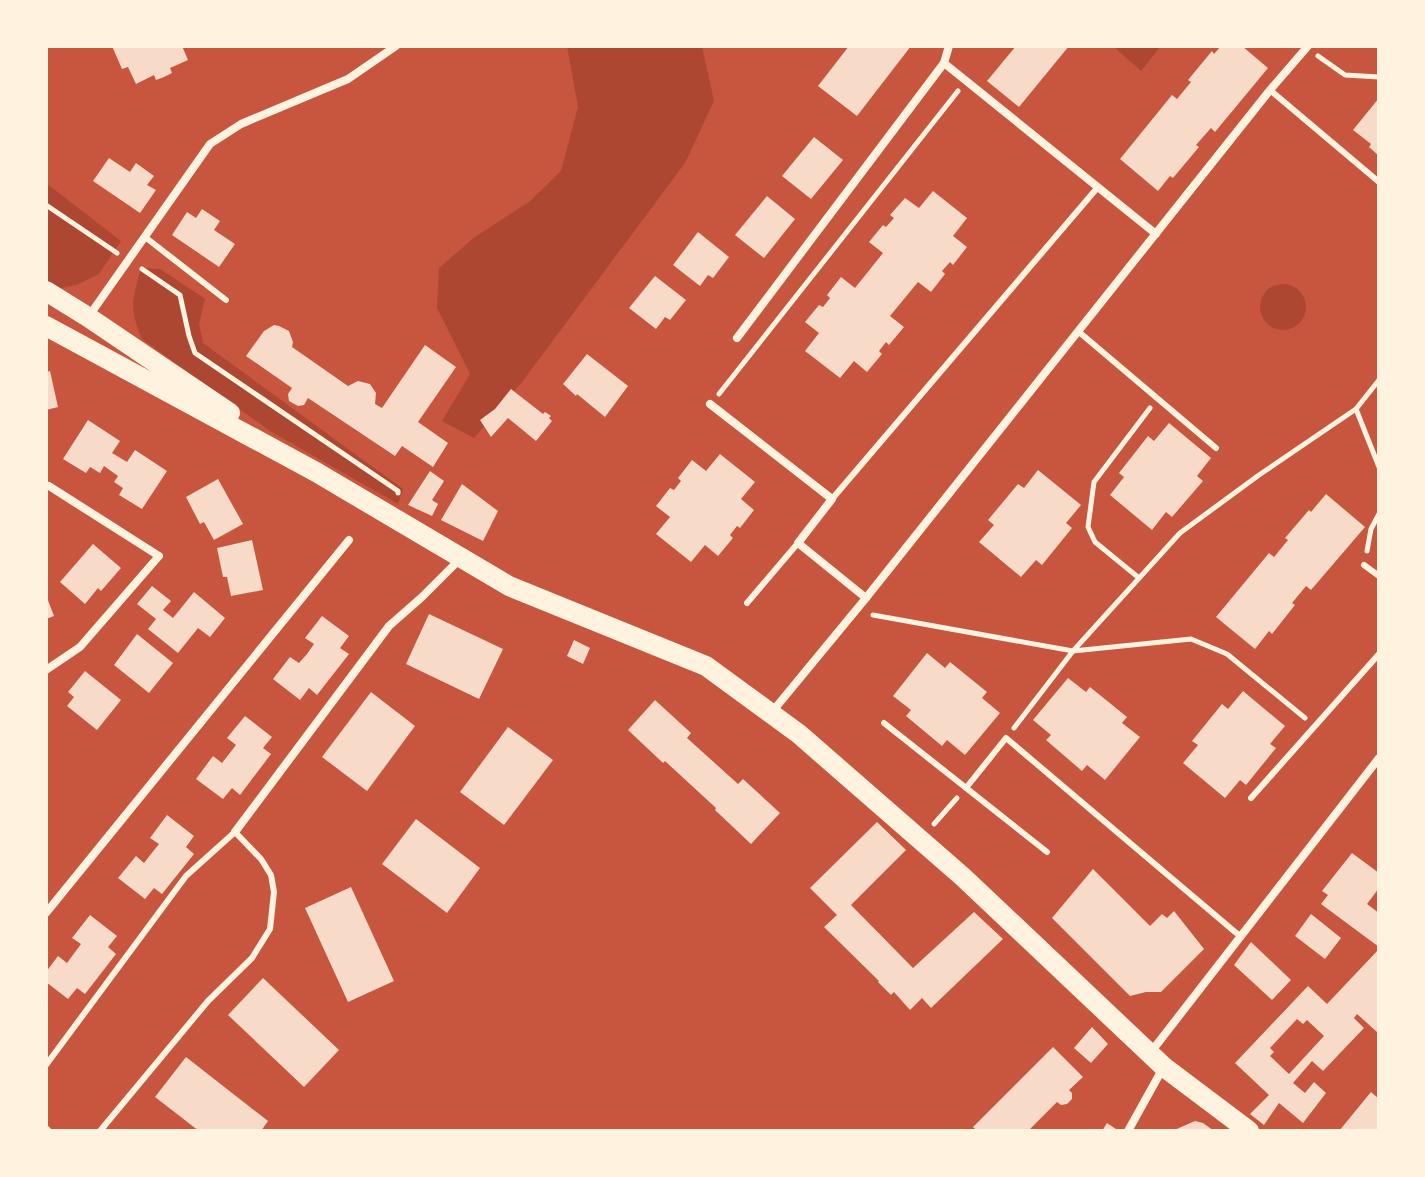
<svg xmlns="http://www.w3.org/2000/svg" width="1425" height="1177" viewBox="0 0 1425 1177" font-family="'Space Grotesk',sans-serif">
  <rect width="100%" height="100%" fill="#c8553d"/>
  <g fill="#ae4732">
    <path d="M567,46H702L714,101L685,163L522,382L474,438L442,421L470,374L437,308L439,268L475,237L529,202L561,171L578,107Z"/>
    <path d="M1113,46H1161L1141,71Z"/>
    <path d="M46,183L121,241L99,274L76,285L52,290L46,286Z"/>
    <path d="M141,268L160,269L205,299L199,324L203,343L403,489L398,504L270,431L142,339C129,308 132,300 141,268Z"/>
    <circle cx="1283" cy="307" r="23"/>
  </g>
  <g fill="#f7dbc8" fill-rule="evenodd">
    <path d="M112,46H182L188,60L170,68L172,73L164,77L156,80L154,75L136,84L128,67L122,69Z"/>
    <path d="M849,46H911L857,116L818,86Z"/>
    <path d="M1016,46H1069L1019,107L987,81Z"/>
    <path d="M1221,46H1242L1268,68L1215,132L1211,128L1196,145L1199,147L1173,178L1170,176L1158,191L1120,159L1172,95L1177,99L1191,82L1188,80L1212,51L1214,54Z"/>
    <path d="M1379,98V156L1369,147L1371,144L1353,130Z"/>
    <path d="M814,137L843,160L811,199L782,176Z"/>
    <path d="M109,158L130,172L136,163L154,176L147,185L156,190L140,213L93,181Z"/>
    <path d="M933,191L967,218L953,236L967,247L953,265L950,262L942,271L945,274L931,292L918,282L890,316L904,327L889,345L886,342L879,351L882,354L867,372L854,361L840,378L805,351L819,333L805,322L819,305L823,307L830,298L827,295L841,277L855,288L883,253L869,242L883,225L886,227L894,218L890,215L905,198L919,208Z"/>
    <path d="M767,196L795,219L764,258L735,235Z"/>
    <path d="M202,209L220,221L214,230L235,244L219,267L172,235L187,212L196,218Z"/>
    <path d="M698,232L729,257L713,278L708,275L700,286L673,265Z"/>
    <path d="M655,276L686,300L670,320L665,317L656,329L629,308Z"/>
    <path d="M274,325L279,326L289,331L293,342L292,347L348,386L358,381L370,384L376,393L375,404L382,408L425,345L456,367L418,422L448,443L433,467L402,446L395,456L308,398L304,405L298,406L289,401L288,394L292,388L246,356L264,331Z"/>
    <path d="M587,354L628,386L605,417L577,394L576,396L563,384Z"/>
    <path d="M50,371L58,407L46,410V372Z"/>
    <path d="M511,389L543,414L545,412L551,416L549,418L552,421L536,441L508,418L491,437L480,420L495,409Z"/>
    <path d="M88,420L120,441L112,453L127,462L135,450L167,471L142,509L119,495L123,488L114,482L118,476L104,466L100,473L90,467L86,473L63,459Z"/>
    <path d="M1169,423L1211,458L1197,476L1203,481L1172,517L1166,512L1152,530L1110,495L1124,477L1119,473L1148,436L1154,441Z"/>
    <path d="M720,454L755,482L741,499L754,510L740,528L737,526L730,535L733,538L718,556L705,545L691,562L656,534L670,517L656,506L670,488L674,490L681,481L678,478L692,460L706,471Z"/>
    <path d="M1038,470L1081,505L1066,523L1072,528L1042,565L1036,560L1021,577L979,542L994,525L988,520L1018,484L1024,488Z"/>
    <path d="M430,471L444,481L432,500L438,504L432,516L408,505Z"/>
    <path d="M218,479L243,524L214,540L204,522L200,524L186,497Z"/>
    <path d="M462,484L498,511L483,541L441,520Z"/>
    <path d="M1326,494L1365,527L1311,590L1306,586L1292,603L1295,605L1272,634L1269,631L1255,649L1216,617L1269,553L1274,557L1288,540L1285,538L1309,510L1311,512Z"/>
    <path d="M252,540L263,590L231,596L227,577H223L217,548Z"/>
    <path d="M93,544L121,568L101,591L98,588L85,604L60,582Z"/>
    <path d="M152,586L171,601L163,610L173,618L194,592L225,618L210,637L198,628L178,653L148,629L156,619L137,604Z"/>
    <path d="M46,595L54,616L46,619Z"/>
    <path d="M429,614L503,649L479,699L406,664Z"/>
    <path d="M322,616L349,636L340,648L349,654L317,695L309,688L300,700L273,679L290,657L299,663L307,654L314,644L305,638Z"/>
    <path d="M137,634L173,663L149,693L114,665Z"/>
    <path d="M574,640L590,648L583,664L567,656Z"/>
    <path d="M927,653L945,668L950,662L987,692L982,698L1000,713L965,755L947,740L942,746L906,716L911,710L893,696Z"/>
    <path d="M85,671L121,700L97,730L67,706L74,697L68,692Z"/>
    <path d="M1068,678L1086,692L1090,687L1127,717L1122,723L1140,737L1105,780L1087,765L1082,771L1046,740L1051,735L1033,720Z"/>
    <path d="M1243,691L1285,726L1270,744L1276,748L1246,785L1240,780L1225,798L1183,763L1198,745L1192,741L1222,704L1228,709Z"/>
    <path d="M371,692L415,726L367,791L322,757Z"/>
    <path d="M655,700L691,733L687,738L738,784L743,779L780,813L751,844L715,810L716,808L665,761L663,763L628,730Z"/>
    <path d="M245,716L272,737L263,748L271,754L240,795L232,788L223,799L196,779L213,756L222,763L236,745L227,738Z"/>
    <path d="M508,727L553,760L504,825L460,792Z"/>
    <path d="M167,815L194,836L186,847L194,854L162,894L154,888L145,899L118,878L136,856L144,863L151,854L159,844L150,838Z"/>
    <path d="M416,819L480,868L447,913L382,864Z"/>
    <path d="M877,822L906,850L851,905L913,968L974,912L1003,939L931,1008L922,998L910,1010L894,992L891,995L878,982L879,981L824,927L837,915L810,888Z"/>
    <path d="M1352,853L1379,873V888L1367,904L1379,913V947L1321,904L1328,895L1322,891Z"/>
    <path d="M1093,869L1150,926L1162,914L1167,918L1174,911L1204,949L1161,992H1146L1130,996L1052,918Z"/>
    <path d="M351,887L394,981L348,1002L305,908Z"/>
    <path d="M1311,914L1341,938L1325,959L1295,936Z"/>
    <path d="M90,915L117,936L108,947L116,954L85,994L77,988L68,999L46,982V972L58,956L67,963L81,944L72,938Z"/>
    <path d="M1251,942L1291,980L1272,1000L1234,965Z"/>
    <path d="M1379,949V1015L1378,1017L1379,1029L1377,1032L1357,1014L1354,1018L1364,1028L1323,1071L1312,1061L1293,1083L1305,1093L1314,1082L1326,1093L1303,1123L1279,1103L1264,1125L1250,1114L1269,1095L1235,1063L1308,986L1327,1004ZM1297,1019L1303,1024L1307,1020L1324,1036L1289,1074L1270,1056L1274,1052L1270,1048Z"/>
    <path d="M263,978L339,1050L304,1087L228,1015Z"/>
    <path d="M1092,1027L1108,1044L1091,1063L1074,1048Z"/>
    <path d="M1053,1047L1083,1077L1069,1090L1072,1093V1099L1067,1104L1061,1105L1057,1102L1028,1131H977L973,1127Z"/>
    <path d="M186,1057L268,1121L261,1131H199L155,1097Z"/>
    <path d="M1371,1092L1379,1099V1131H1339Z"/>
    <path d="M1195,1121L1203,1123L1214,1131H1172Z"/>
    <path d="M1107,1123L1116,1129L1115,1131H1102Z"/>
  </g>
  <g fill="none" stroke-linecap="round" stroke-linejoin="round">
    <g stroke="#fff3e0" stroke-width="5">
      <path d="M1318,56L1345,75L1379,77"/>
      <path d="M46,205L117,253"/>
      <path d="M142,269L180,295L189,336L195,353L398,491V493"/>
      <path d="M719,394L958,91"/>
      <path d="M1356,409L1379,467"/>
      <path d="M1367,551L1371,529L1379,514"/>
      <path d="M1139,578L1095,542L1088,527L1094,482L1150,408"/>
      <path d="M873,615L1073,651L1191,639L1227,654L1305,718"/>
      <path d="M1014,728L1073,651L1180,533L1259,475L1356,409L1379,380"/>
      <path d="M934,824L957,798"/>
    </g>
    <g stroke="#fff3e0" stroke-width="6">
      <path d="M1270,90L1379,182"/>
      <path d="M145,237L226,300"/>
      <path d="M1079,332L1216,448"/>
      <path d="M832,499L1098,187"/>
      <path d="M1364,565L1379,576"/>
      <path d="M747,603L798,543"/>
      <path d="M884,723L1047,852"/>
      <path d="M966,788L1006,738L1241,937"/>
      <path d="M1251,798L1379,654"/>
      <path d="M46,1065L186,876L235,832L261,859L271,875L274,892L270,929L252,958L208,1001L100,1131"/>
      <path d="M46,1128L49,1131"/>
    </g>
    <g stroke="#fff3e0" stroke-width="8">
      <path d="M949,46L944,63L1156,234"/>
      <path d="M89,316L210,144L241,124L348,79L396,46"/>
      <path d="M737,338L944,63"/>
      <path d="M710,404L832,499L798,543L866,598"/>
      <path d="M46,670L80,647L159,556L49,486"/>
      <path d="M772,712L866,598L1270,90L1308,46"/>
      <path d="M235,832L389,626L422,597L461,558"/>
      <path d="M46,913L349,540"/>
      <path d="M1151,1052L1379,758"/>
      <path d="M1128,1131L1163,1068"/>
    </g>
    <g stroke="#fff3e0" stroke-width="20">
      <path d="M46,291L88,317L230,413"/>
      <path d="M46,326L316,472L509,586L706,666L799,734L963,877L1164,1067L1249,1131"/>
    </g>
  </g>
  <rect width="1425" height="1177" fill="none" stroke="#fff3e0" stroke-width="96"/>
</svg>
